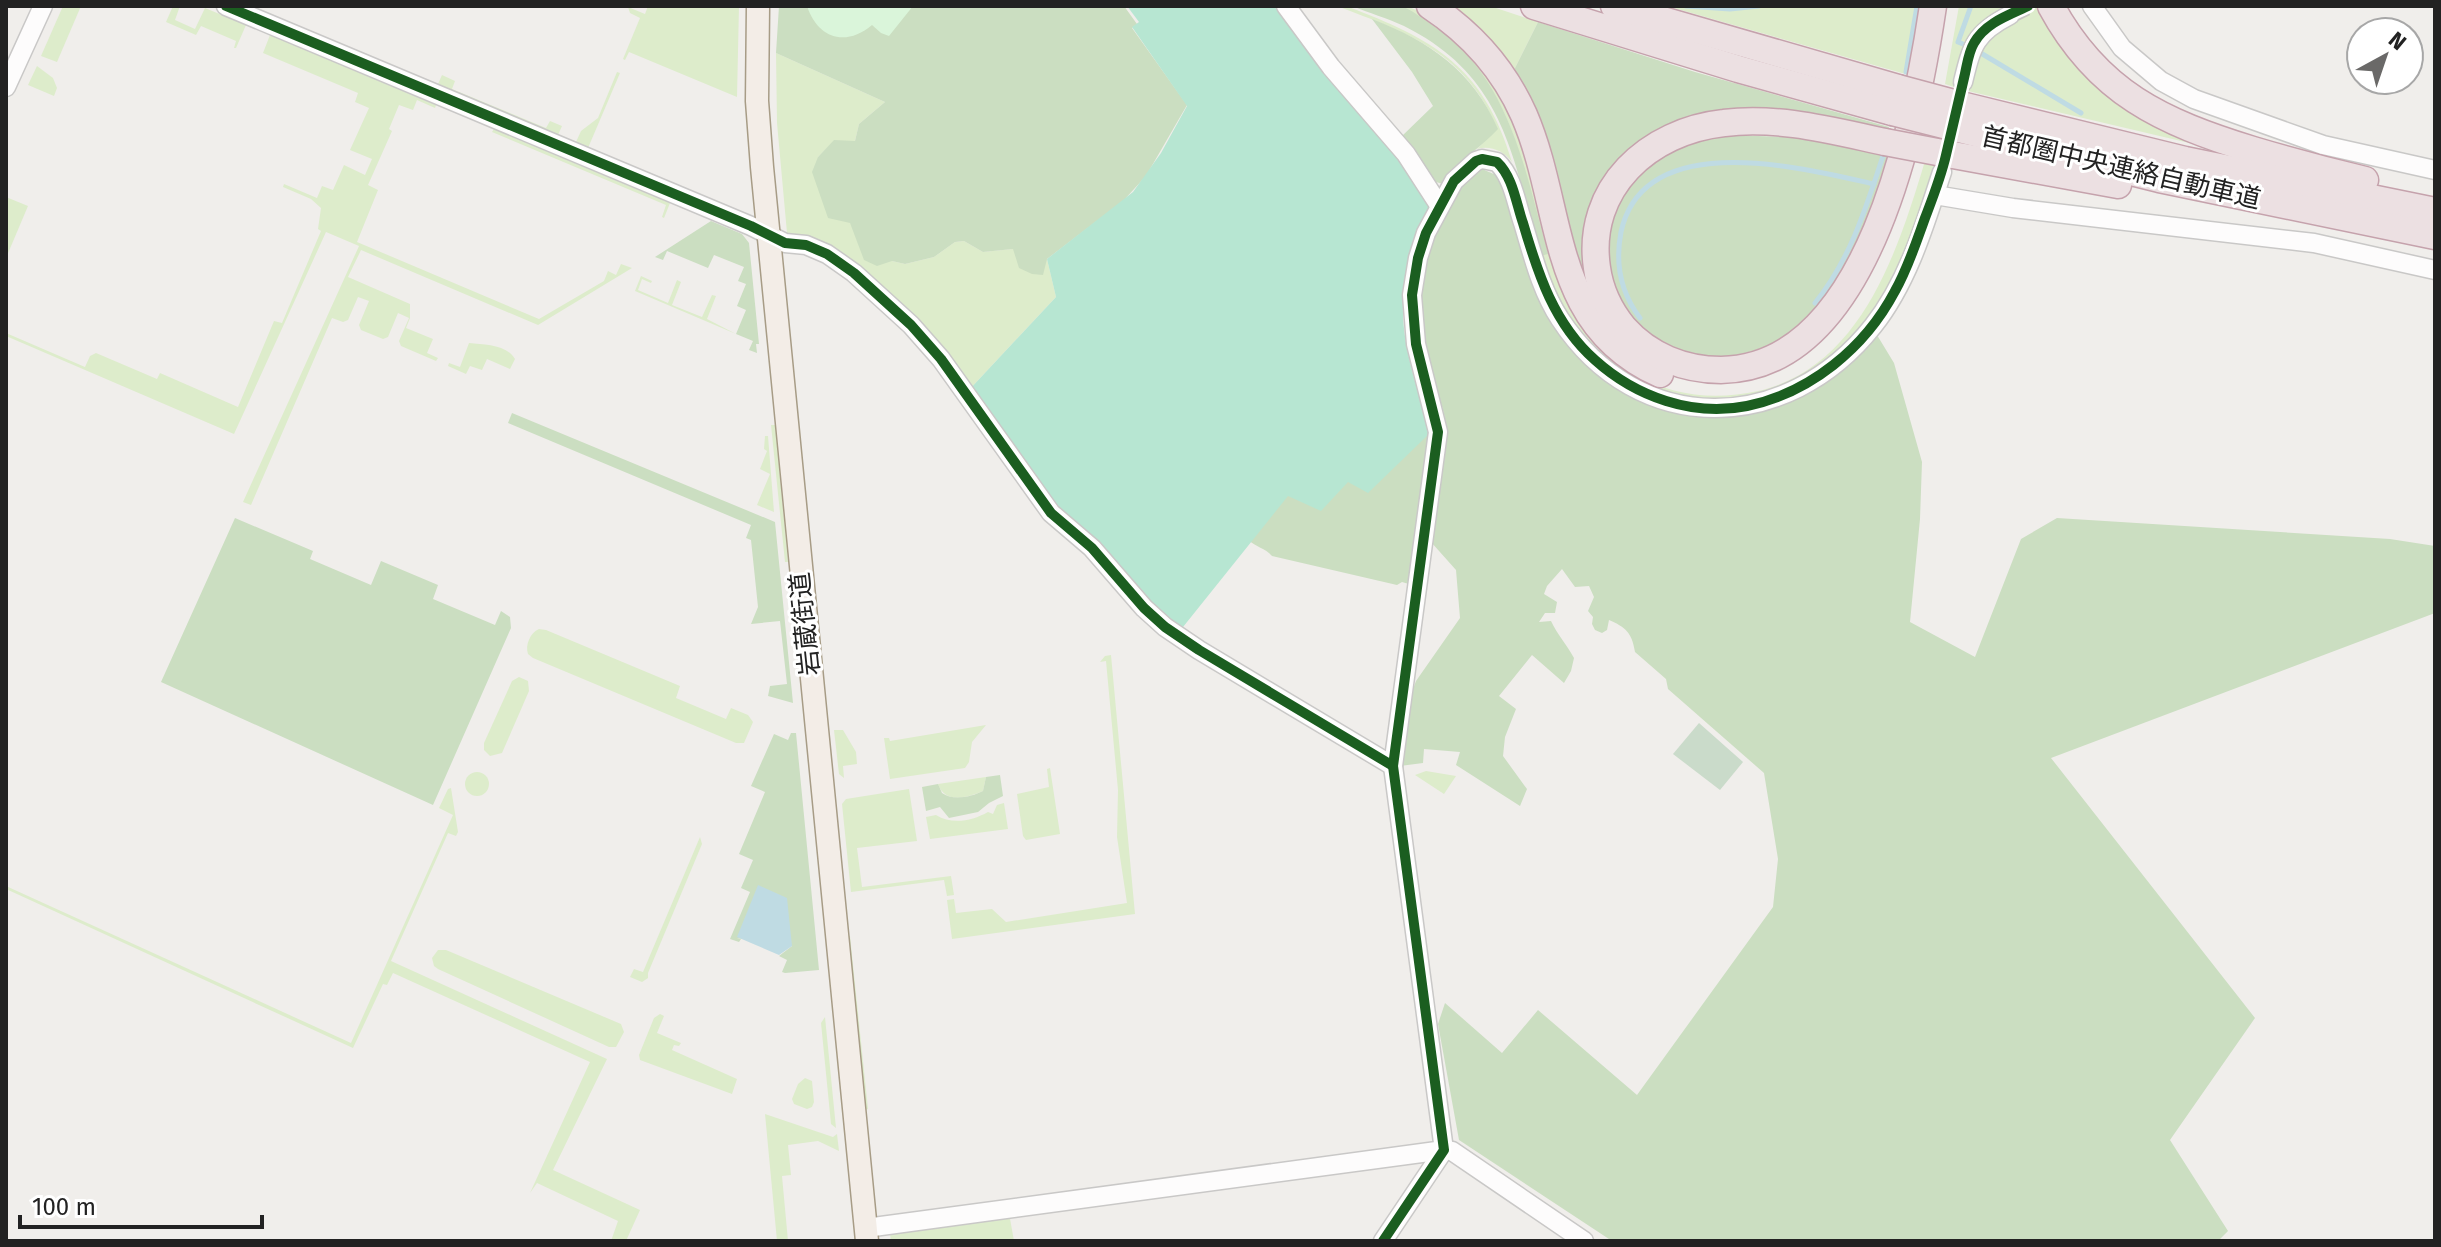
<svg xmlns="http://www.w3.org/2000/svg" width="2441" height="1247" viewBox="0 0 2441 1247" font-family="'Fira Sans','Noto Sans JP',sans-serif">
  <rect width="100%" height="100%" fill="#f0eeeb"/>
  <g fill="#ddeccb">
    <path d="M63,6H81L57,62L41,56Z"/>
    <path d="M173,6H180L175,20L195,29L205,8L246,25L236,48H234L236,41L201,26L196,35L166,22Z"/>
    <path d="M648,6H739L737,97L629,52L625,60L623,59L640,18L630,13L628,7L645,14Z"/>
    <path d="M1337,6H1346C1434,39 1484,67 1512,162C1504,151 1490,145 1477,149L1497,128C1465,52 1408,33 1337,6Z"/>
    <path d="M1401,6C1417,6 1435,22 1447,32C1473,53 1496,83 1510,113C1555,205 1534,313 1635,374C1672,397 1717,400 1758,391C1862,367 1898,250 1925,161L1936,164L1906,249L1875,311L1853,337L1814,372L1747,400L1684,399L1639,383L1598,353L1562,308L1542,265L1545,263L1543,255L1547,254C1515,139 1512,72 1401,6Z"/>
    <path d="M1445,6H1490L1538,22L1511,76Z"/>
    <path d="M1667,6H1922L1909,75Z"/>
    <path d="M1959,6H2011C1963,29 1965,39 1954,87L1945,84Z"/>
    <path d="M2013,6H2042L2069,50L2249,157L1968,91C1978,49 1979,39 2019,19Z"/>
    <path d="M270,35L436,105L435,108L417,100L413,110L399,105L389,129L392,131L368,185L378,190L357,242L539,319L604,281L608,271L616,275L621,264L632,268L538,325L361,250L348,277L410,304V318L406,328L433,339L427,353L438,358L436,361L401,346L399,341L409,318L398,313L388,337L383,339L361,330L359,325L369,301L358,297L348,320L343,322L332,318L251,505L243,502L359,246L326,232L234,434L6,336V333L85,367L90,356L96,353L157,379L160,373L238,407L274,321L282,323L321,231L318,229L321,208L311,199L283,187L284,184L317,198L322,186L333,190L344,165L365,175L372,159L350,150L369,108L355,102L358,93L263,53Z"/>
    <path d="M776,53L885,102L859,124L855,141H834L818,157L850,223L892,261L905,264L934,257L955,242L964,241L983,252L1013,249L1047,259L1056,297L969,390L935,341L787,233L777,123Z"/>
    <path d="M37,66L53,78L57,88L54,96L28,85Z"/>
    <path d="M617,72L620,73L588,148L576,142L581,131L598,118Z"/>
    <path d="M442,75L455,81L452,89L546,128L550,121L562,126L558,135L438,84Z"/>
    <path d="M494,129L670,203L664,218L662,217L666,205L492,132Z"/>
    <path d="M6,197L28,206L6,258Z"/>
    <path d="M641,276L652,281L651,283L642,279L638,290L668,303L677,280L681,282L672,305L702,317L712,295L716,296L707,319L736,334L635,291Z"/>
    <path d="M469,343C485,345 506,344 515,359L510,369L487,359L482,370L470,366L466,374L448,366L449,363L460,367Z"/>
    <path d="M771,425H775L788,562H785Z"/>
    <path d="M765,436H768L774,512L757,505L770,474L760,469L767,451L764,449Z"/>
    <path d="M539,629L546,630L680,686L676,698L726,719L731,708L748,715L753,722L744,743H736L533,658L528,654C525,645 530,633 539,629Z"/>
    <path d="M1111,655L1135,914L952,939L947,900L954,899L956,913L992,909L1006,922L1127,903L1117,837L1118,790L1106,661L1100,662L1105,656Z"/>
    <path d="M519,677L528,681L529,691L502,753L490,756L484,750V743L512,681Z"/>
    <path d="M986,725L972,742L969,762L965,768L890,779L884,738H889L890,741Z"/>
    <path d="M843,730L856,752L857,764L843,766L844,778L839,774L834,730Z"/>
    <path d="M1050,768L1060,834L1026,840L1023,836L1017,794L1049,787L1047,769Z"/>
    <path d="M1426,771L1456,776L1444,794L1415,775Z"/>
    <circle cx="477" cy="784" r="12"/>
    <path d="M986,777L983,791C967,798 945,804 938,784Z"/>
    <path d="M451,788L458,832L456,836L448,833L391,961L607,1059L553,1170L640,1210L626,1241H611L618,1221L537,1183L530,1193L590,1062L393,973L387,985L383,984L353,1048L6,889V886L351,1043L453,815L439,808L448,789Z"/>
    <path d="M909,789L917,841L857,848L862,887L951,876L954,895L947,896L944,880L851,892L842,804L846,799Z"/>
    <path d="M1004,803L1008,829L930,839L926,817L936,815C952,825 972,821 988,812L993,814L997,805Z"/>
    <path d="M700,837L702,844L648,973V978L642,982L630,977L634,969L643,972Z"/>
    <path d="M847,936H850L868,1109L865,1110Z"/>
    <path d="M438,950H446L621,1024L624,1032L616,1047H609L438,969L434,966L432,958Z"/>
    <path d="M660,1014L664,1016L657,1033L681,1043L679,1046L674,1045L672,1050L737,1079L732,1094L640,1060L639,1055L654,1018Z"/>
    <path d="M825,1017L836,1128L831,1124L821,1023Z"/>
    <path d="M805,1078L812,1081L814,1102L812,1107L807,1109L794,1104L792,1099L798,1084Z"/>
    <path d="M765,1114L833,1137L837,1134L839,1151L818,1141L788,1145L791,1175L782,1176L788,1241H777Z"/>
    <path d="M1009,1213L1014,1241H891L890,1234L895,1229Z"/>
  </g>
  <g fill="#cbdec1">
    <path d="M779,6H1124L1137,24L1132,28L1187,105L1146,176L1123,201L1047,259L1043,275L1032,274L1019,268L1013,249L983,252L964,241L955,242L934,257L905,264L892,261L877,266L864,260L850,223L828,218L812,172L818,157L834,140L855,141L859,124L885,102L776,53Z"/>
    <path d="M1352,6C1366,6 1387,2 1401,6C1411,9 1423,19 1432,25C1510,76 1525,170 1548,254L1541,256C1512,157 1506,77 1404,26C1387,18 1369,13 1352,6Z"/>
    <path d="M1372,19C1429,41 1473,71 1498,129C1480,148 1458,161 1443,184L1436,182L1402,136L1433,106L1412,72Z"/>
    <path d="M1538,22L1695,72L1889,127L1887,134L1800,118L1627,156L1590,303L1511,76Z"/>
    <path d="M1728,135L1792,137L1889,154C1871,212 1852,272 1810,318C1792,337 1766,348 1741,354C1600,389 1537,163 1728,135Z"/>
    <path d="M1482,169L1496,175L1502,183L1532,278L1626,392L1652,405L1705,416L1748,413L1774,407L1798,397L1848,361L1877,335L1894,363L1922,462L1920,519L1910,622L1975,657L2021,539L2057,518L2390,539L2435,546V613L2051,758L2255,1018L2170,1140L2228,1231L2218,1241H1612L1459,1140L1438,1024L1445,1003L1502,1053L1538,1010L1637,1095L1773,907L1778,859L1764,773L1668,689L1666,679L1635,652C1632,632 1625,627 1609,620L1607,630L1602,633L1595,630L1592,624L1593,617L1588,611L1594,597L1589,586L1575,587L1562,569L1547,586L1544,594L1557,602L1555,613H1545L1539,622L1551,621C1557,634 1567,645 1574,658L1571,671L1564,683L1532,655L1499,696L1516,709L1505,737L1503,756L1527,789L1520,806L1456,765L1460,752L1424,749L1423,763L1400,766L1407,705L1416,681L1460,618L1456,570L1431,542C1436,506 1444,469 1446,433C1447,412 1435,388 1429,368C1413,307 1420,265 1447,209C1454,195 1464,172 1482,169Z"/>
    <path d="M711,221L742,234L749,243L759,344H756L757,353L749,350L753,341L736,334L746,310L737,306L746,284L738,281L744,267L714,255L708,268L667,251L663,260L655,257Z"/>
    <path d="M512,413L775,522L793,703L768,696L770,686L787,684L780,621L751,624L758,607L751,540L746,538L751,525L508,423Z"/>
    <path d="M1430,433L1412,585L1402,582L1397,585L1272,556C1265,548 1256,547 1248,540L1272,496Z"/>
    <path d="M235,518L313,551L310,559L371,585L381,561L438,585L433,599L495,625L501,611L510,617L511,628L433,805L161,682Z"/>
    <path d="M791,733H796L819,970L785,973L782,972L787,960L779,956L792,946L737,938L741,939L739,942L730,939L750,892L741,888L753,860L739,854L765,792L751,786L774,734L788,740Z"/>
    <path d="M1000,775L1003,796L989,803L978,812L949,818L940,807L926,811L922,787L938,784L942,793C953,801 971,797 983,791L986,777Z"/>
  </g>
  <path fill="#cadbca" d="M1699,723L1743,762L1720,790L1673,754Z"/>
  <path fill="#daf5da" d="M807,6H913L889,36L881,33L872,25C846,47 818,39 807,6Z"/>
  <path fill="#b7e6d2" d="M1127,6H1274L1332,83L1399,159L1430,208C1422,233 1409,260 1405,285C1396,334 1418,387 1430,433L1368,493L1348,482L1321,511L1288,496L1179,632L1055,509L969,390L1056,297L1047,259L1133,192L1161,153L1187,106L1132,27L1139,22Z"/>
  <path fill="#bfdbe3" d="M758,885L787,898L792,946L779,955L737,937Z"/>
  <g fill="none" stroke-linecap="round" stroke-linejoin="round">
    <g stroke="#bfdbe3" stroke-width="5">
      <path d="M1670,6H1674"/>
      <path d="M1686,6L1730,9L1759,6"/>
      <path d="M1963,44L1958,42L1971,6"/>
      <path d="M1979,52L2081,113"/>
      <path d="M1906,72L1917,6"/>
      <path d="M1815,303C1850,260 1866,208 1883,156"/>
      <path d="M1640,318C1621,293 1615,263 1621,232C1644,127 1802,168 1874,184"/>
    </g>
    <path stroke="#c7c5c3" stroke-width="18" stroke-dasharray="18 9" stroke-linecap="butt" d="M2010,15L2028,6"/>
    <g stroke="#c9c8c7" stroke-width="21">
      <g id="minor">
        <path d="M226,6L751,226L785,243L806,245L827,254L854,273L911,325L941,359L1051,513L1092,548L1144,608L1165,627L1199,650L1393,766"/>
        <path d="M1286,6L1331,67L1406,154L1439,205"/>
        <path d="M2092,6L2122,48L2161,81L2194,99L2323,145L2435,170"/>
        <path d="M1963,82C1972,45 1975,33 2010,15"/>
        <path d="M6,87L43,6"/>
        <path d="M1935,195L2013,208L2314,243L2435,270"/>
        <path d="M866,1228L1444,1150L1452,1151L1584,1241"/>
        <path d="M1383,1241L1444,1150L1393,766L1438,432L1416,344L1412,295L1418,258L1426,233L1454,181L1476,161L1482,159L1497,162C1513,177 1516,203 1523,223C1533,256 1541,290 1560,319C1638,438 1787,435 1873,326C1908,282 1925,224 1942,172"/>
      </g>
    </g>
    <g stroke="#a79c86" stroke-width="25">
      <path id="major" d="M758,6L757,101L762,167L867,1241"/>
    </g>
    <g stroke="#c5a2ac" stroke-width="29">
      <g id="highway">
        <path d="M1430,6C1471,33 1504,70 1524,115C1565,210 1548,324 1660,374"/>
        <path d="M1534,6L1738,69L1892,112"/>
        <path d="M1614,6L1898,88"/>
        <path d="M2051,6C2098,93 2162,122 2253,150C2290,161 2327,171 2365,180"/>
        <path d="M1965,106L2185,160L2435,211"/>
        <path d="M1959,129L2159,179L2435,236"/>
        <path d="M1885,142C1833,131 1778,116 1724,123C1649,131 1585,188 1597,268C1600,290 1610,311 1624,328C1649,356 1684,370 1721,370C1870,368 1916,120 1933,6"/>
        <path d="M1953,155L2118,185"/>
      </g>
    </g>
    <use href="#minor" stroke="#fdfcfc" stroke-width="18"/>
    <use href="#major" stroke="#f3ede7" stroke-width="22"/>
    <use href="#highway" stroke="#ece0e2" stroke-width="26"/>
    <g stroke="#c5a2ac" stroke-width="29" stroke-linecap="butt">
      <g id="highway-bridge">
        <path d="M1898,88L1965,106"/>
        <path d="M1892,112L1959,129"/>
        <path d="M1885,142L1953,155"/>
      </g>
    </g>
    <use href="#highway-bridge" stroke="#ece0e2" stroke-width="26"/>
    <g stroke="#fff" stroke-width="15">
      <g id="cycleway">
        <path d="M226,6L751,226L785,243L806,245L827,254L854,273L911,325L941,359L1051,513L1092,548L1144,608L1165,627L1199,650L1393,766"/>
        <path d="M1383,1241L1444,1150L1393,766L1438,432L1416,344L1412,295L1418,258L1426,233L1454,181L1476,161L1482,159L1497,162C1513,177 1516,203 1523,223C1538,274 1554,324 1595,360C1636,397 1693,417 1747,406C1810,393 1865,348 1895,291C1908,268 1916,243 1925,218C1933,197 1941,177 1946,155C1952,129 1958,103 1964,78C1967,66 1968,53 1974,43C1985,23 2009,15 2028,6"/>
      </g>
    </g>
    <use href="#cycleway" stroke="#1b5e20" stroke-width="10"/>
  </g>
  <g text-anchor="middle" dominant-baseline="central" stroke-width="6" stroke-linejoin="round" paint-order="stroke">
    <g font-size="26" fill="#222" stroke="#fff">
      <text transform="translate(2121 168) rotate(13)">首都圏中央連絡自動車道</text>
      <text transform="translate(805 624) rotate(-96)">岩蔵街道</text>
    </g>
  </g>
  <rect width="2441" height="1247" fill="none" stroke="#222222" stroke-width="16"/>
  <g transform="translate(2385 56) rotate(40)"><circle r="38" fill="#ffffff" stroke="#a7a7a7" stroke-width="2"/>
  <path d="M0-6L14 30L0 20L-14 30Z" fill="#6a6968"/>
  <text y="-12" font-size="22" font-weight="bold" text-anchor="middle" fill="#222222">N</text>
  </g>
  <path d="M20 1215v12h242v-12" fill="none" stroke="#222222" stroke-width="4"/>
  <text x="32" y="1215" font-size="24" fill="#222222" stroke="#ffffff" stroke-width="6" paint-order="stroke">100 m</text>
</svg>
